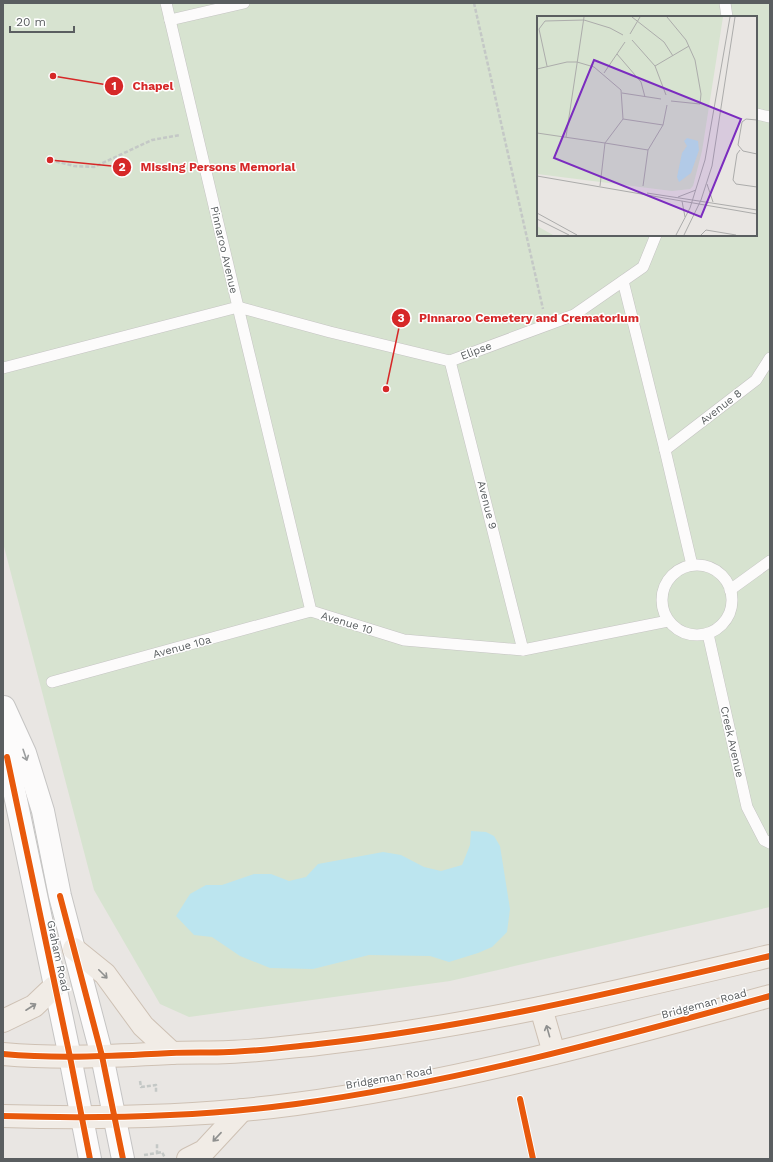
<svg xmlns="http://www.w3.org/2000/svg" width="773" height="1162" viewBox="0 0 773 1162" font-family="'Work Sans',sans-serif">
  <rect width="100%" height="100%" fill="#e9e6e3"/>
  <path fill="#d7e3d0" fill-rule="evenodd" d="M3,3H770V907L450,981L189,1017L160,1004L94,890L3,543ZM538,17H756V235H538Z"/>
  <path fill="#bce5ef" d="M471,831L486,832L494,836L500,846L510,909L507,932L492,947L478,953L449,962L430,956L369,955L313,969L270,968L240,956L212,937L194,935L176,916L190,894L206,885H222L254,874H271L289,881L306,877L318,864L383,852L401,855L424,867L441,871L462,865L470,845Z"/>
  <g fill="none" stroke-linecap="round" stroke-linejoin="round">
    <g stroke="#c5c4c3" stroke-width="12">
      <g id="lane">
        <path d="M725,3L727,17"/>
        <path d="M170,20L244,3"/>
        <path d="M756,114L770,117"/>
        <path d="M656,235L643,267L574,315L450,361L330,332L238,307L311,611L404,640L523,650L668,621"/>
        <path d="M623,281L665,450L692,565"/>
        <path d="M450,361L523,650"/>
        <path d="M3,368L238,307L166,3"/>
        <path d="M665,450L756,380L770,358"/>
        <circle cx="697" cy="600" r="35"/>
        <path d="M730,590L770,561"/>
        <path d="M708,634L747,807L764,840L770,843"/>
        <path d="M52,682L311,611"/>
      </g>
    </g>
    <g stroke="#c5c4c3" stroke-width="24">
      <g id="street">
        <path d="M4,707L25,753L43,811L60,896L102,1056"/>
        <path d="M4,719L7,757L70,1057"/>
      </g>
    </g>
    <g stroke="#c5c4c4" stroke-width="24">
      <g id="secondary">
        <path d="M102,1056L123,1159"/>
        <path d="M70,1057L90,1159"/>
      </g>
    </g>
    <g stroke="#cec1b4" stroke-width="24">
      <g id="primary">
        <path d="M74,949L105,974L143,1026L172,1053"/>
        <path d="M541,1008L554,1053"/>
        <path d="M3,1021L34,1006L54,987"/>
        <path d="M3,1054C59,1059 115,1056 171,1053C190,1052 210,1053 229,1052C259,1051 289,1047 318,1044C471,1027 621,991 770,956"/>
        <path d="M3,1116C101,1119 199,1117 296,1104C457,1082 614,1039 770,996"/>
        <path d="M188,1159L204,1151L242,1110"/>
      </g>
    </g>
    <g stroke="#c4c8c6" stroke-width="2.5" stroke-dasharray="4 2" stroke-linecap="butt">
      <path d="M474,3L543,309"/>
      <path d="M50,160L74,166L94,167L152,140L180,135"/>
      <path d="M140,1081L141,1087L156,1085V1092"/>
      <path d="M157,1153L162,1152L165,1158"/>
      <path d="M144,1155L157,1153V1144"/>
    </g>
    <use href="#lane" stroke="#fcfbfb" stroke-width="11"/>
    <use href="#street" stroke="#fcfbfb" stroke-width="22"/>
    <use href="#secondary" stroke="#fcfbfb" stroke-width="22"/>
    <use href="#primary" stroke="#f1ece6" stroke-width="22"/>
    <g stroke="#fff" stroke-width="8">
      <g id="cycleway">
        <path d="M7,757L70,1057L90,1159"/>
        <path d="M60,896L102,1056L123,1159"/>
        <path d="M3,1054C59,1059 115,1056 171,1053C190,1052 210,1053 229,1052C259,1051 289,1047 318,1044C471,1027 621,991 770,956"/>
        <path d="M520,1099L533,1159"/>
        <path d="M3,1116C101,1119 199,1117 296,1104C457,1082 614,1039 770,996"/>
      </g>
    </g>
    <use href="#cycleway" stroke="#e8590c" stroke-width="6"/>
  </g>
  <defs><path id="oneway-shaft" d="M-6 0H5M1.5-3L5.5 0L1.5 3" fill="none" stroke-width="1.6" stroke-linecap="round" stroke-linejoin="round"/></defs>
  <use stroke="#9b9d9e" href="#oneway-shaft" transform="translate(25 755) rotate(71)"/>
  <g stroke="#8f908f">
    <use href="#oneway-shaft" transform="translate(103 974) rotate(45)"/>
    <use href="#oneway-shaft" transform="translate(31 1007) rotate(-33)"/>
    <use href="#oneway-shaft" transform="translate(548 1031) rotate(-106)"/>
    <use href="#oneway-shaft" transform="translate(217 1137) rotate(133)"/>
  </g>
  <g text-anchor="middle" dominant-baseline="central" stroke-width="3" stroke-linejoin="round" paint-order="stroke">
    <g font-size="11" fill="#5a5e60" stroke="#fff">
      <text transform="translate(224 250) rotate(77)">Pinnaroo Avenue</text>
      <text transform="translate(476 351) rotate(-21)">Elipse</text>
      <text transform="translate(721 407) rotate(-38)">Avenue 8</text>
      <text transform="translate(487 505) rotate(76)">Avenue 9</text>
      <text transform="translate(347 623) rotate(17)">Avenue 10</text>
      <text transform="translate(182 647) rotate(-15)">Avenue 10a</text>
      <text transform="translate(732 742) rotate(77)">Creek Avenue</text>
      <text transform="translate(58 956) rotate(78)">Graham Road</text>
      <text transform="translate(704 1004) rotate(-15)">Bridgeman Road</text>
      <text transform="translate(389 1078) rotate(-10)">Bridgeman Road</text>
    </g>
  </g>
  <g transform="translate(537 16)">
    <rect width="220" height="220" fill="#e9e6e3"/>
    <path d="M0,1H186L165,135L156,170L153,173L135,175L0,158ZM0,210L16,219H17H0Z" fill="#d7e3d0"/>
    <path d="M150,122L161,125L162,134L154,157L142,166L140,161L145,137L150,130L147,125Z" fill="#bce5ef"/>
    <path fill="none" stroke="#acacab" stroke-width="1" d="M95,1L127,26L136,40M130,1L149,24L158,44L164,78L163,88L134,85M93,18L103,1M95,24L118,50L129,79M80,38L104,66L108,81M10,50L2,13L8,5L47,4L73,12L86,19M118,50L152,30M0,53L30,46H40L57,51L84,74L86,103L68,127L111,134L126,109L130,89M67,57L88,26M85,77L124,83M86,103L126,109M220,104L209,103L205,106L201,129L206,135L220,138M0,117L68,127L63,170M29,121L47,1M203,134L200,138L196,164L199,168L220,171M0,160L220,198M170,168L176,186M106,170L111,134M110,177L220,194M141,181L159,174M145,185L148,201M0,197L40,219M0,203L32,219M139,219L153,192L168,144L193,1M147,219L164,184L175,150L198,1M164,219L169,214L199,219"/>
    <path fill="#7b2cbf" fill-opacity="0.15" stroke="#7b2cbf" stroke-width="2" d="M57,44L204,103L164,201L17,142Z"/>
    <rect width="220" height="220" fill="none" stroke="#5a5e60" stroke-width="2"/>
  </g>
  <path fill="none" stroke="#d62828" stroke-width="1.5" d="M53 76L114 86M50 160L122 167M386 389L401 318"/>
  <g fill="#d62828" stroke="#fff" stroke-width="1.5">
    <circle cx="53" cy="76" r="4"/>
    <circle cx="50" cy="160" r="4"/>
    <circle cx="386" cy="389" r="4"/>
    <circle cx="114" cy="86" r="10"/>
    <circle cx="122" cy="167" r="10"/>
    <circle cx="401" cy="318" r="10"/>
  </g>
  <g font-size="12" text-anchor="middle" font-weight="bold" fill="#fff">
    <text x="114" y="90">1</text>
    <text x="122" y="171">2</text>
    <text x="401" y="322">3</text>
  </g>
  <g font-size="12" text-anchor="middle" font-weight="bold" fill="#d62828" stroke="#fff" stroke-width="3" stroke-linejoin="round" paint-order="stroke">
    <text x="153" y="90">Chapel</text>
    <text x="218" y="171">Missing Persons Memorial</text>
    <text x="529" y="322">Pinnaroo Cemetery and Crematorium</text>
  </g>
  <rect width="773" height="1162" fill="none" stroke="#5a5e60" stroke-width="8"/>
  <path d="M10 26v6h64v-6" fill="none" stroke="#5a5e60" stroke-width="2"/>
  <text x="16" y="26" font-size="12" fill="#5a5e60" stroke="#ffffff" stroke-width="3" paint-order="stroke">20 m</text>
</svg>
